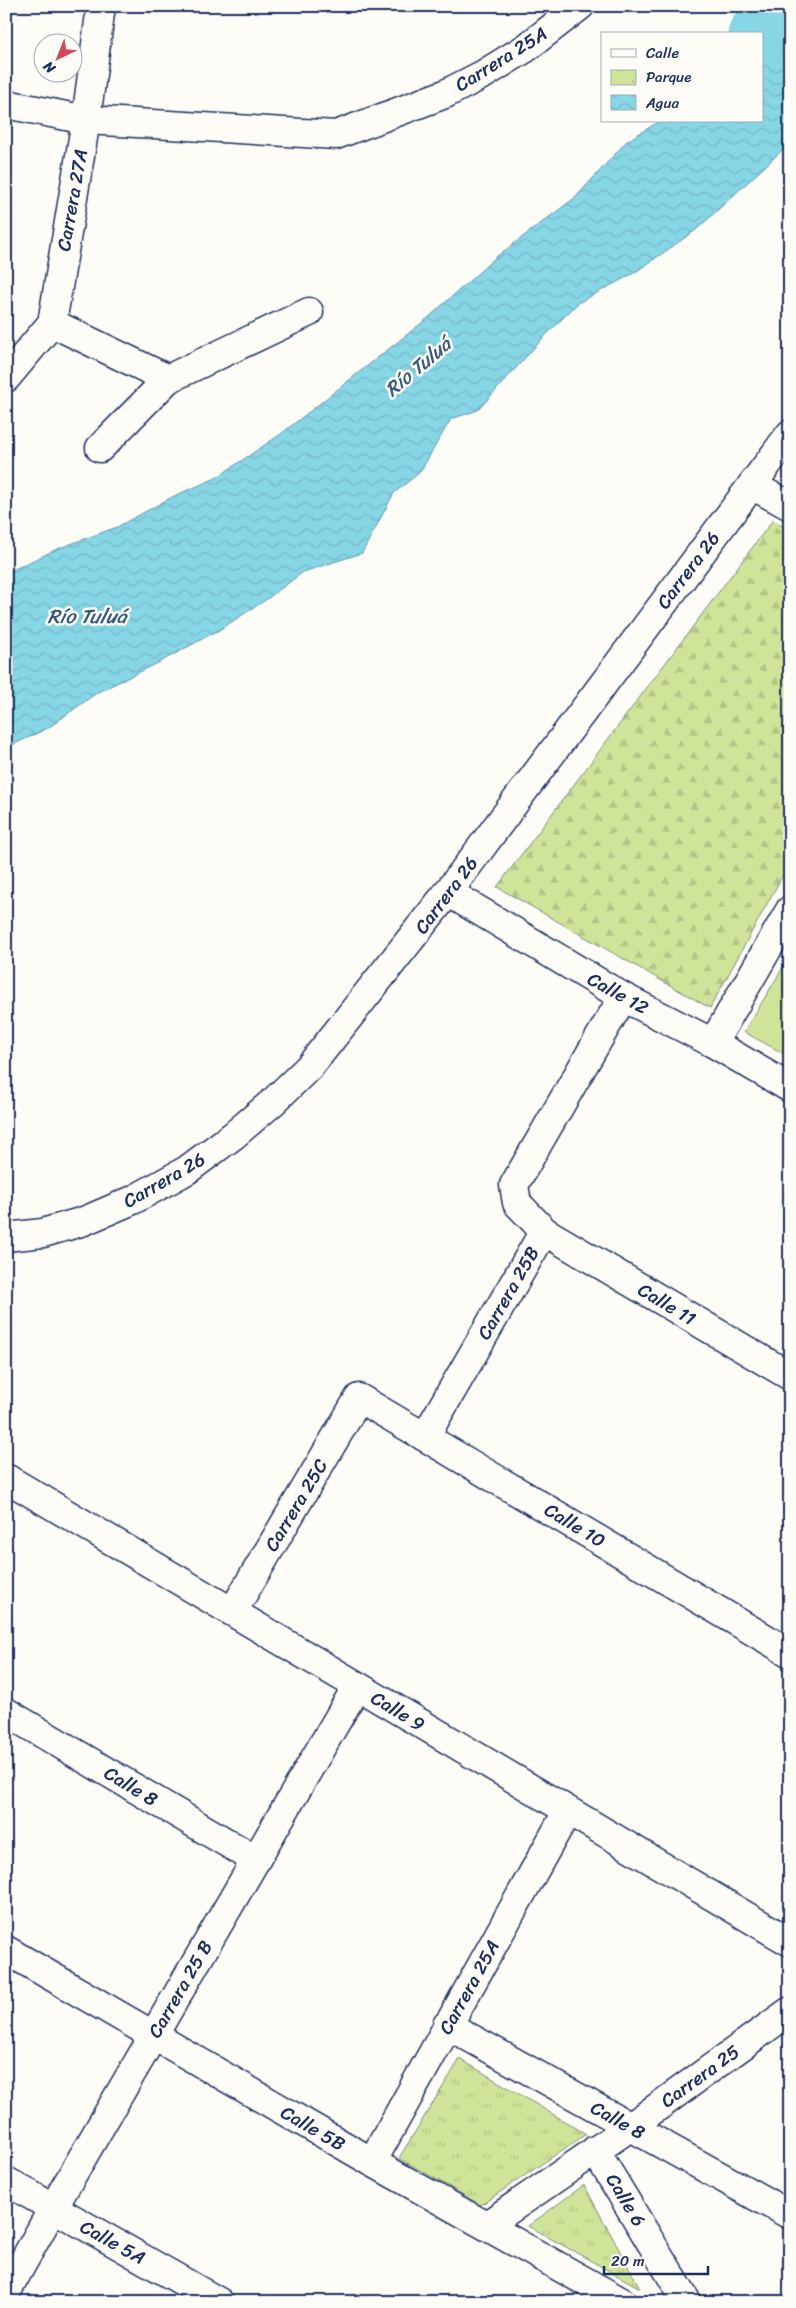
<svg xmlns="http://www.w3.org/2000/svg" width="796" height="2308" viewBox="0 0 796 2308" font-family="Sriracha,sans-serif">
  <defs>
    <pattern id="forest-firs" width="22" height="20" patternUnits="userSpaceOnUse" patternTransform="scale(1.25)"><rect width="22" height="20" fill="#d0e499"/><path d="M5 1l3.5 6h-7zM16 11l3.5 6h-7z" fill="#b2c486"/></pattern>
    <pattern id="park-tufts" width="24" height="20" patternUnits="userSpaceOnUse" patternTransform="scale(1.25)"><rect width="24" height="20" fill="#d0e499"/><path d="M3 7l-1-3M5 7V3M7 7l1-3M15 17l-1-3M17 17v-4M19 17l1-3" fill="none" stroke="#b2c486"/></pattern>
    <pattern id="water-waves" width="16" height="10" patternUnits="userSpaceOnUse" patternTransform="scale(1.25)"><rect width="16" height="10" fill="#87d6e5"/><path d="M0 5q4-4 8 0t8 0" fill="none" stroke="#74b8c7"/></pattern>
  </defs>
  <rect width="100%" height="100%" fill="#fdfcf7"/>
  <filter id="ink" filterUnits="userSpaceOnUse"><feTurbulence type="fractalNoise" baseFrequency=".02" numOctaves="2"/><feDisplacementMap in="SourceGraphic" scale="10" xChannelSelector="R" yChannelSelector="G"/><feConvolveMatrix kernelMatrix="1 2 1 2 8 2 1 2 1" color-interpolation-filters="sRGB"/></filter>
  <g filter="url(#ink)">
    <path fill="url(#forest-firs)" stroke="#768a7c" d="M773,520L790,531V862L710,1008L497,887Z"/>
    <g fill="url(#park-tufts)" stroke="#768a7c">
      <path d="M460,2059L586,2134L481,2205L399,2158Z"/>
      <path d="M584,2185L640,2288L528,2226Z"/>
    </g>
    <path fill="#d0e499" stroke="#768a7c" d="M790,956V1057L744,1032Z"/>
    <path fill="url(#water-waves)" stroke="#5c93af" d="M790,27V143L696,230L634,273L578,303L543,338L478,410L451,419L420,472L394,493L362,553L303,572L267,599L219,630L156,664L98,692L48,728L6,748V573L57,549L117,527L174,496L216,478L281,434L428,318L496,257L576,197L627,141L660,121H762V49Z"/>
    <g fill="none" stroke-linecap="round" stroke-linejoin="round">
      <path stroke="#87d6e5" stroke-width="62" d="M759,34L784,6"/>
      <g stroke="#1b2f5e" stroke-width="31">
        <g id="minor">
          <path d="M6,104L86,120L336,135L445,94L484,74L526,48L580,6"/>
          <path d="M52,323L168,379"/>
          <path d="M6,378L52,323L86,120L101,6"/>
          <path d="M100,448L168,379L309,312"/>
          <path d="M752,485L790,506"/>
          <path d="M448,892L623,997L713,1043L790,1088"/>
          <path d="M713,1043L790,910"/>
          <path d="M544,1231L790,1376"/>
          <path d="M6,1237L43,1233L84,1221L133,1200L187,1170L234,1135L274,1101L310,1066L448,892L790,434"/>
          <path d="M425,1437L544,1231L517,1203L514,1185L623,997"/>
          <path d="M6,1478L790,1942"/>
          <path d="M233,1611L359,1398L790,1653"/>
          <path d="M6,1712L256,1860"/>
          <path d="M6,1950L372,2162L622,2302"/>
          <path d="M447,2025L790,2215"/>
          <path d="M595,2150L687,2302"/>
          <path d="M372,2162L567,1812"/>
          <path d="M6,2181L219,2302"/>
          <path d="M487,2225L630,2127L790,2011"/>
          <path d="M6,2293L53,2208L357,1686"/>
        </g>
      </g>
      <use href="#minor" stroke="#fdfcf7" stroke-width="28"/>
    </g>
  </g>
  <g text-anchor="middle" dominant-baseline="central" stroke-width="5" stroke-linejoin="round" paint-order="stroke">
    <g font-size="19" fill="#1b2f5e" stroke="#fdfcf7">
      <text transform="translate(501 59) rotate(-32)">Carrera 25A</text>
      <text transform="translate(72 200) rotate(-80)">Carrera 27A</text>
      <text transform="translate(688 570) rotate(-53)">Carrera 26</text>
      <text transform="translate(446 895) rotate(-53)">Carrera 26</text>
      <text transform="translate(618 993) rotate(29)">Calle 12</text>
      <text transform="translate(164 1180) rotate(-30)">Carrera 26</text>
      <text transform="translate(508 1293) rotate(-60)">Carrera 25B</text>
      <text transform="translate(667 1304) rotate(31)">Calle 11</text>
      <text transform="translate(296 1505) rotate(-59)">Carrera 25C</text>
      <text transform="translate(575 1525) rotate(31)">Calle 10</text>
      <text transform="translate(398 1711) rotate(31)">Calle 9</text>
      <text transform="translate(131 1786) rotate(31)">Calle 8</text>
      <text transform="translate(469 1987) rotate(-61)">Carrera 25A</text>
      <text transform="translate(180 1989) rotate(-60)">Carrera 25 B</text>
      <text transform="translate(700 2076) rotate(-36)">Carrera 25</text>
      <text transform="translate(618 2120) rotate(29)">Calle 8</text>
      <text transform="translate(313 2128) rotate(30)">Calle 5B</text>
      <text transform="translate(626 2200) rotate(59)">Calle 6</text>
      <text transform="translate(113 2242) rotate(29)">Calle 5A</text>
    </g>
    <g font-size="20" font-style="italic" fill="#365980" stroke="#fdfcf7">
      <text transform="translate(418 367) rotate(-40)">Río Tuluá</text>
      <text x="87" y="616">Río Tuluá</text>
    </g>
  </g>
  <rect width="796" height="2308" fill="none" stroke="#fdfcf7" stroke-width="25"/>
  <rect x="12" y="12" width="771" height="2283" fill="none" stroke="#1b2f5e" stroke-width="2" filter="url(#ink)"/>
  <rect x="601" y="32" width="162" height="90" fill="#fdfcf7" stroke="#a3aaba"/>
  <rect x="611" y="49" width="25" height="8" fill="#fdfcf7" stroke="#a3aaba"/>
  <text x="646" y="58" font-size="15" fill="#1b2f5e">Calle</text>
  <rect x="611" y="70" width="25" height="15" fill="url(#park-tufts)" stroke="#a3aaba"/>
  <text x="646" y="82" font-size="15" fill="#1b2f5e">Parque</text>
  <rect x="611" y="95" width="25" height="15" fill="url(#water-waves)" stroke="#a3aaba"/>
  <text x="646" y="108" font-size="15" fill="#1b2f5e">Agua</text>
  <g transform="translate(58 58) rotate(223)"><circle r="24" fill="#fdfcf7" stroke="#a3aaba"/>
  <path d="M0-4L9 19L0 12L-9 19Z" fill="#d1495b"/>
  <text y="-8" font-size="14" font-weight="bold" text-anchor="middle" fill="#1b2f5e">N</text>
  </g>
  <path d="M604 2266v8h104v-8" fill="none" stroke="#1b2f5e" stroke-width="2.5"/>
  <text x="611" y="2266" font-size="15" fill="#1b2f5e" stroke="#fdfcf7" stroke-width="4" paint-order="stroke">20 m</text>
</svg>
